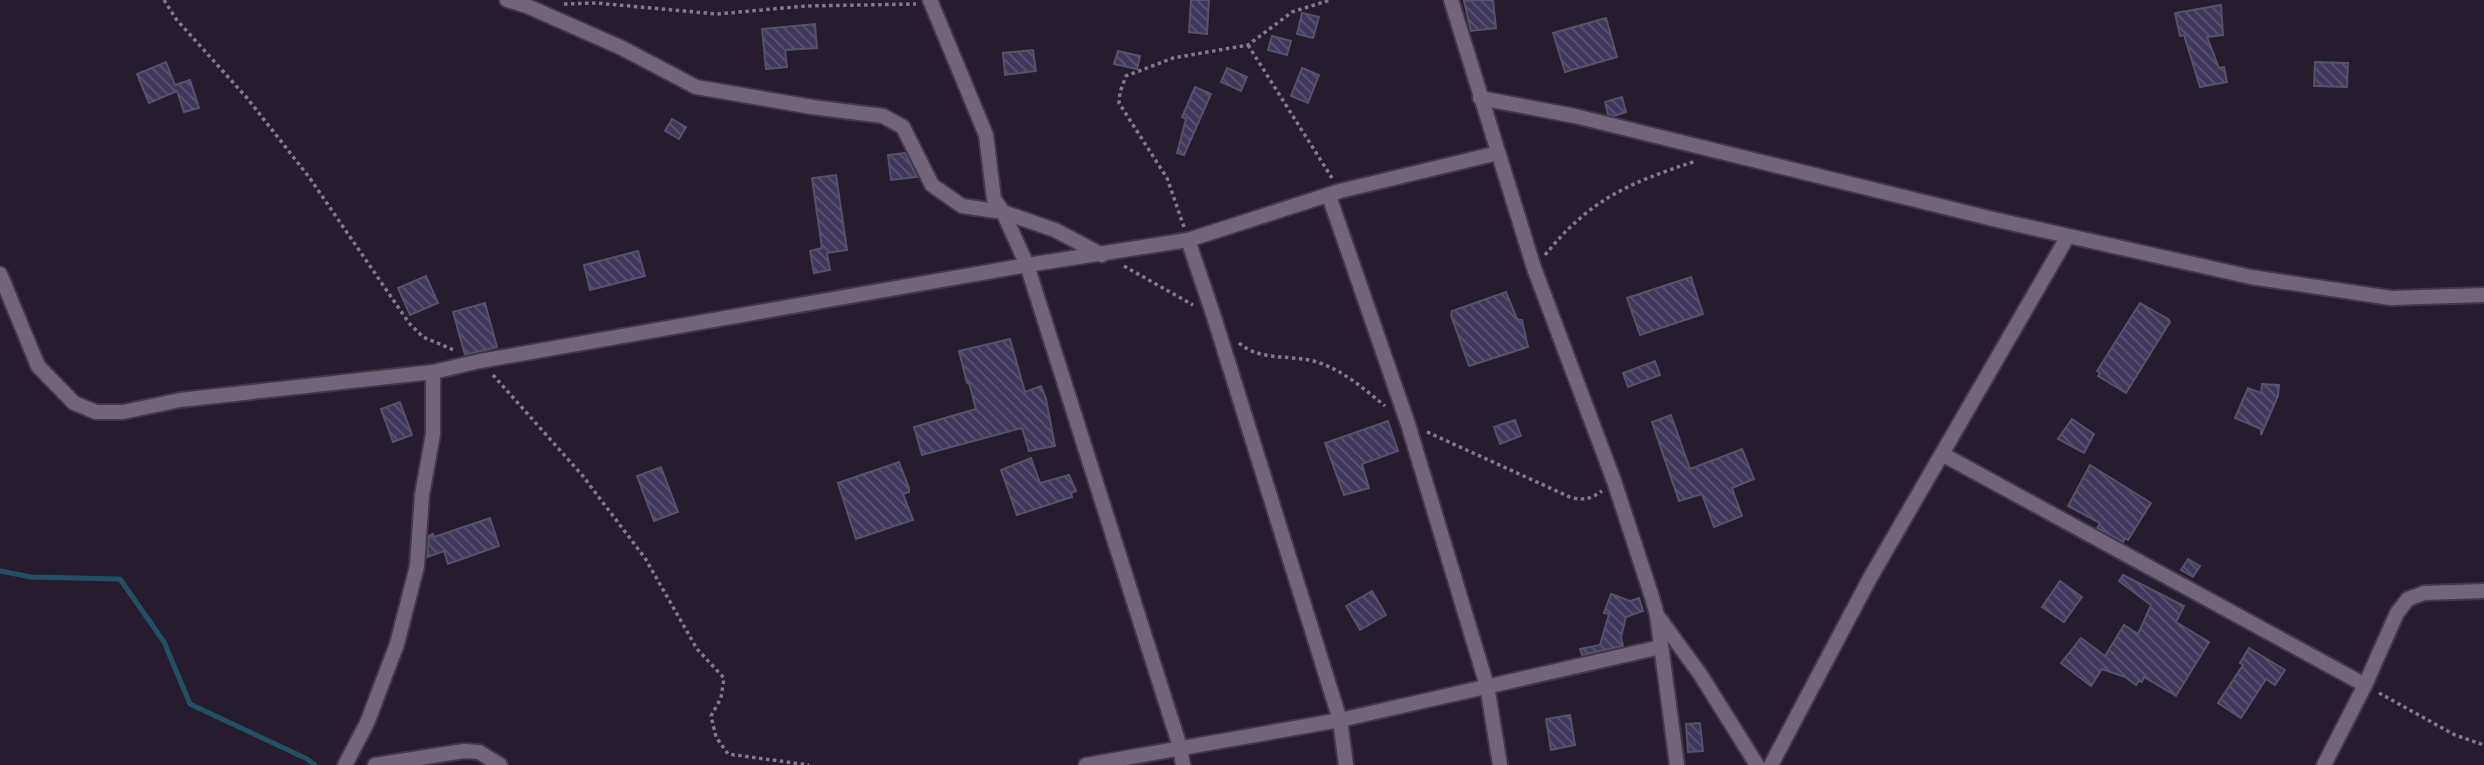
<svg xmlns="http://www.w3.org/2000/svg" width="2484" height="765" viewBox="0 0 2484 765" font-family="'Times New Roman',serif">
  <defs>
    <pattern id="building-back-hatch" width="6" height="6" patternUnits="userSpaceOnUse" patternTransform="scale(1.75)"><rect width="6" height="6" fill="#40385c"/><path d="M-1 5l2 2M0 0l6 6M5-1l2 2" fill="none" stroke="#5b5473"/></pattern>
  </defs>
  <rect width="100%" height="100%" fill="#271b2e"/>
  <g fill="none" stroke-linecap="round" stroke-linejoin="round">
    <path stroke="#225166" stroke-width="5" d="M0,571L31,577L120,579L164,642L190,704L307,759L315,765"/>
  </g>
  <g fill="url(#building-back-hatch)" stroke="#56526a" stroke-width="2">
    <path d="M1191,0H1209L1207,34L1189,32Z"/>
    <path d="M1479,0H1493L1496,28L1471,31L1464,1Z"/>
    <path d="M2221,5L2223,35L2207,37L2219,68L2224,67L2227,82L2200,87L2184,35L2180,36L2175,13Z"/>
    <path d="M1302,13L1319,17L1313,38L1297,34Z"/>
    <path d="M1606,18L1617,57L1565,72L1553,33Z"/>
    <path d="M815,24L817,48L785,50L787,67L766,69L762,29Z"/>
    <path d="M1272,36L1291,41L1287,55L1268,50Z"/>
    <path d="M1033,50L1036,71L1005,75L1003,53Z"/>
    <path d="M1118,51L1140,56L1137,69L1114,64Z"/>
    <path d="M166,62L175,85L190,80L199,108L184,112L177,91L149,103L137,74Z"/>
    <path d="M2315,62L2348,63L2347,87L2314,86Z"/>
    <path d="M1227,68L1247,77L1241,91L1221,82Z"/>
    <path d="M1302,68L1319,75L1308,103L1291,96Z"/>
    <path d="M1195,87L1211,94L1184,155L1177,153L1186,119L1182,117Z"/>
    <path d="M1622,97L1626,112L1614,116L1608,114L1605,102Z"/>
    <path d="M672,119L686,127L679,139L665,131Z"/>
    <path d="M905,153L917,177L891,180L888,155Z"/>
    <path d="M836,175L847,250L827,253L830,270L814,273L810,251L822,248L812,178Z"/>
    <path d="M638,251L645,276L590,290L584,265Z"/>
    <path d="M426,276L438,303L410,315L398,288Z"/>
    <path d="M1691,277L1703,314L1640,335L1627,298Z"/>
    <path d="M1506,292L1517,319L1522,320L1528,347L1469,366L1451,315L1452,311Z"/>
    <path d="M485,303L497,347L465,355L453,312Z"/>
    <path d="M2140,303L2168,319L2170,322L2126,393L2098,376L2100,373L2097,371Z"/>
    <path d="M1010,339L1025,392L1041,386L1046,399L1055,446L1029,451L1022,428L922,455L914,427L976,409L969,383H967L959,351Z"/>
    <path d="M1655,361L1660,375L1628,387L1623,373Z"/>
    <path d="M2262,384L2279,385L2278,396L2261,435V429L2235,418L2248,388L2261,393Z"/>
    <path d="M400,402L412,435L393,442L381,409Z"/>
    <path d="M1671,415L1690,469L1742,449L1754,479L1732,488L1742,516L1714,527L1702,494L1679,501L1652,422Z"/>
    <path d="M2072,419L2094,434L2084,453L2058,439Z"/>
    <path d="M1515,420L1521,436L1500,444L1494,427Z"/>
    <path d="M1388,421L1398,451L1362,464L1369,488L1344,495L1325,443Z"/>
    <path d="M1031,458L1040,483L1069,475L1076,491L1071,493L1072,497L1017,515L1001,470Z"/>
    <path d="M899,462L909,488V492L903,494L913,520L856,539L838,483Z"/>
    <path d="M2090,465L2151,503L2128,540L2125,538L2123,542L2097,528L2100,523L2068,506Z"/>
    <path d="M661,467L678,512L654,521L637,476Z"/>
    <path d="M490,518L499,546L448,564L444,551L427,557L429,536L433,534L434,537Z"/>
    <path d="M2188,559L2200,566L2193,577L2181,570Z"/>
    <path d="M2123,575L2184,606L2176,622L2209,642L2176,696L2144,677L2142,682L2139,681L2136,685L2125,677L2102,669L2091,686L2061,663L2081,638L2105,656L2124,625L2138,634L2151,605L2119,581Z"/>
    <path d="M2060,581L2082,597L2064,622L2042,607Z"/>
    <path d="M1372,591L1386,615L1360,630L1346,606Z"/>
    <path d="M1611,594L1630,601L1639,598L1643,611L1626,617L1621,637L1623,646L1582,655L1580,649L1600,645L1609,614L1604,613Z"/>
    <path d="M2249,648L2285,670L2275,685L2266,679L2241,718L2218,703L2243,665L2240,663Z"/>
    <path d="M1570,715L1575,745L1551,750L1546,719Z"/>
    <path d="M1700,723L1703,751L1688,752L1686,724Z"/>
  </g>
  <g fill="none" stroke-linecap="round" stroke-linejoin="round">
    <g stroke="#423848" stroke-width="18">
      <g id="minor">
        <path d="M507,0L527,6L622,48L696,87L812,107L883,116L903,127L932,185L962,206L1003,212L1055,230L1102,255"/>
        <path d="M930,0L986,135L994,199L1003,212L1027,265L1180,747L1183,765"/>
        <path d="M1451,0L1534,268L1614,481L1652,597L1657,615L1677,765"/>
        <path d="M1480,98L1575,116L1993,219L2251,277L2391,298L2484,295"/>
        <path d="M1329,196L1408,424L1487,686L1500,765"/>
        <path d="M1188,240L1214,317L1340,720L1346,765"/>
        <path d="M0,274L38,366L74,403L96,412H123L180,400L433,372L480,361L1027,265L1188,240L1340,191L1498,153"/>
        <path d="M1942,454L2365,685"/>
        <path d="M1657,615L1700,674L1757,765"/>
        <path d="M345,765L367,723L397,644L417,566L422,495L433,434V372"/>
        <path d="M375,765L464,751L479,752L500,765"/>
        <path d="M1086,765L1340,720L1661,647"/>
        <path d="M1771,765L1870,578L2068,236"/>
        <path d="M2324,765L2365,685L2397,613L2408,599L2424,593L2484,591"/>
      </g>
    </g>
    <g stroke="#847a8a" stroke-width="3.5" stroke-dasharray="3.5 3.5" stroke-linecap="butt">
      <path d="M164,0L176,19L247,98L309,177L409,323L423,337L454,350"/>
      <path d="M564,4L596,3L717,14L806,6L916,4"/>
      <path d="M1248,45L1332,178"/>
      <path d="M1184,227L1167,178L1119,103L1120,92L1126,76L1173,58L1248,45L1292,12L1330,0"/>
      <path d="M1545,255C1590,199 1629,183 1696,161"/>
      <path d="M1124,266L1193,305"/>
      <path d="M1239,343C1261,362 1291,354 1317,362C1344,371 1363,388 1385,406"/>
      <path d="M493,375L582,475L645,558L697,649L724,678L721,698L711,716L716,737L728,754L809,765"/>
      <path d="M1427,432L1572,498C1585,500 1591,499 1602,491"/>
      <path d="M2379,693L2455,735L2484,745"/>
    </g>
    <use href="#minor" stroke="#73647b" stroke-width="14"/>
  </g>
</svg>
